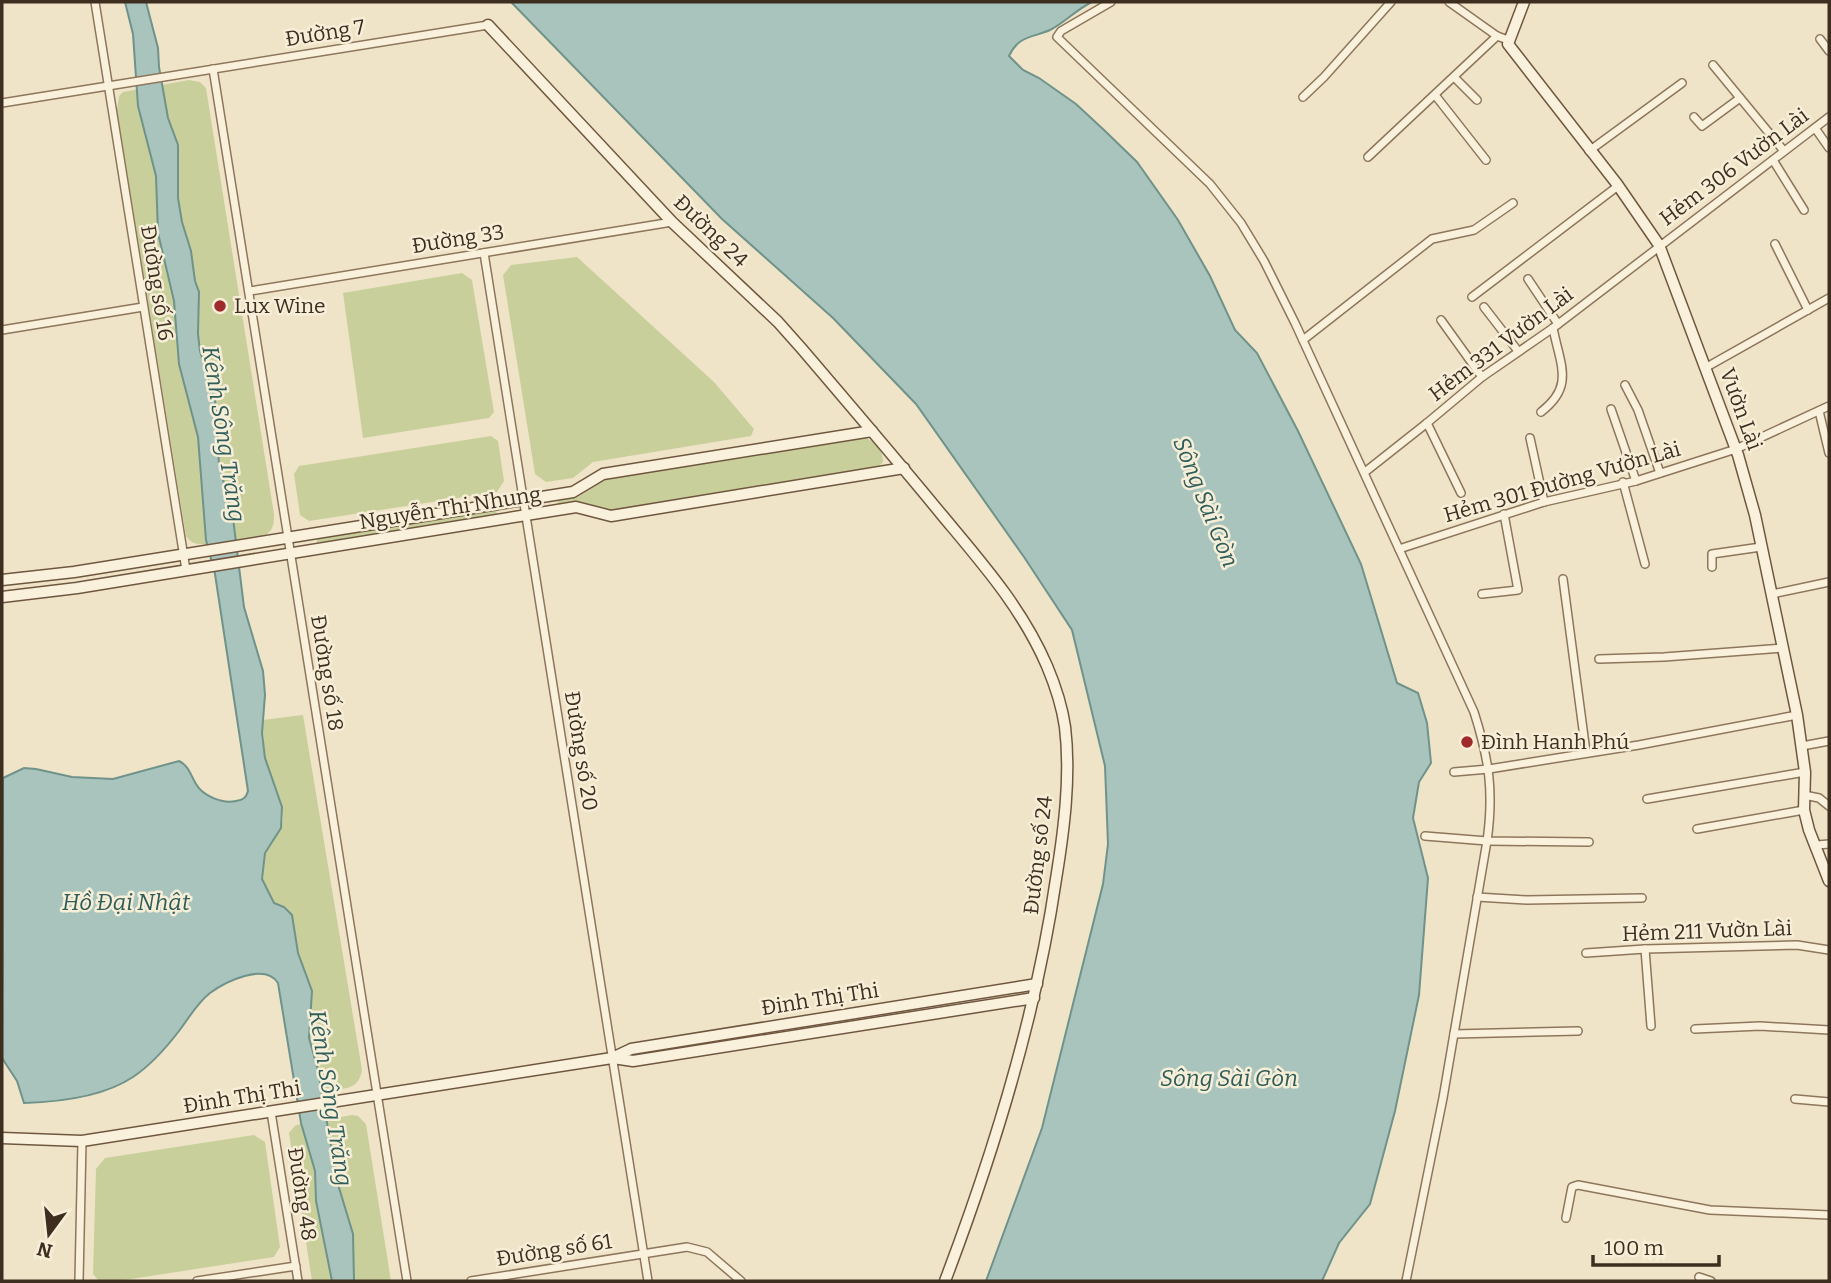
<svg xmlns="http://www.w3.org/2000/svg" width="1831" height="1283" viewBox="0 0 1831 1283" font-family="Bitter,serif">
  <rect width="100%" height="100%" fill="#f0e4c8"/>
  <g fill="#c9cf9b">
    <path d="M189,80L200,82L206,88L274,514C274,522 274,529 267,534C258,541 213,545 200,544C193,544 190,541 186,536L117,110L119,96L123,92Z"/>
    <path d="M577,257L714,382L754,429L751,436L593,462L573,478L546,482L535,474L503,275L511,265Z"/>
    <path d="M462,273L472,280L494,412L489,418L363,438L343,293Z"/>
    <path d="M491,436L498,441L504,481L497,492L309,521L300,515L294,474L299,466Z"/>
    <path d="M861,437C872,438 884,450 883,462L878,467L611,510L581,502L557,504L558,501L578,497L607,479Z"/>
    <path d="M496,510L497,514L317,543V538Z"/>
    <path d="M303,715L362,1070C359,1092 339,1089 322,1090L309,1038L312,991L298,953L292,916L284,907L274,903L262,879L265,853L281,828L283,819L281,801L265,758L262,720Z"/>
    <path d="M352,1115L358,1116L366,1124L391,1281H312L289,1133L296,1125Z"/>
    <path d="M254,1135L265,1142L280,1247L274,1257L118,1281H99L93,1274L96,1169L105,1158Z"/>
  </g>
  <g fill="#a9c4bc" stroke="#6f938a" stroke-width="2">
    <path d="M125,2H146L158,48L159,67L168,118L178,145V198L182,222L191,251L195,281L199,292L198,334L200,351L215,399L219,464L233,518L244,607L263,671L265,695L262,733L265,758L282,807L281,828L265,853L262,879L274,903L284,907L292,915L298,953L312,991L309,1038L318,1070L337,1181L353,1234L354,1281H332L316,1201L315,1171L301,1123L278,983C265,962 225,982 210,993C197,1003 189,1018 179,1031C166,1048 151,1065 133,1077C103,1097 59,1102 24,1103L17,1081L2,1058L3,778L24,768L36,769L72,777L113,779L179,761C189,766 190,774 196,784C203,796 222,804 236,801C243,800 246,798 248,791L215,574L206,540L198,437L179,364L174,301L158,233L156,176L138,106L133,34Z"/>
    <path d="M511,2H1092C1077,9 1064,23 1050,30C1032,38 1019,35 1009,56L1023,70L1039,78L1076,104L1104,130L1137,162L1178,220L1210,276L1235,330L1257,353L1298,431L1361,564L1397,683L1418,693L1427,723L1431,763L1419,782L1413,818L1428,878L1419,995L1395,1111L1370,1204L1339,1243L1322,1281H986L1042,1128L1103,884L1108,844L1105,766L1072,630L1024,557L916,404L833,318L722,219Z"/>
  </g>
  <g fill="none" stroke-linecap="round" stroke-linejoin="round">
    <g stroke="#8d765c" stroke-width="10">
      <g id="street">
        <path d="M95,2L186,570"/>
        <path d="M1111,2L1061,31L1057,37L1210,184L1241,223L1264,261L1295,323L1474,712C1489,759 1494,792 1487,841L1443,1098L1406,1281"/>
        <path d="M1449,2L1497,36L1508,40"/>
        <path d="M1820,39L1829,51"/>
        <path d="M1713,65L1784,151"/>
        <path d="M213,69L407,1281"/>
        <path d="M1454,77L1477,100"/>
        <path d="M1435,95L1486,160"/>
        <path d="M1303,97L1324,77L1391,2"/>
        <path d="M2,103L488,25"/>
        <path d="M1694,117L1702,126L1740,98"/>
        <path d="M1815,128L1829,148"/>
        <path d="M1589,151L1682,83"/>
        <path d="M1368,157L1497,36"/>
        <path d="M1773,160L1804,210"/>
        <path d="M1775,244L1808,310"/>
        <path d="M484,253L648,1281"/>
        <path d="M1528,279L1558,324"/>
        <path d="M250,291L672,222"/>
        <path d="M1472,297L1618,186"/>
        <path d="M1484,307L1518,351"/>
        <path d="M1441,320L1482,377"/>
        <path d="M2,330L143,307"/>
        <path d="M1303,340L1432,239L1474,230L1513,203"/>
        <path d="M1705,368L1829,298"/>
        <path d="M1625,385L1638,410L1660,473"/>
        <path d="M1611,409L1636,481"/>
        <path d="M1819,411L1829,453"/>
        <path d="M1541,412C1575,386 1560,365 1553,328"/>
        <path d="M1427,423L1461,493"/>
        <path d="M1530,438L1544,502"/>
        <path d="M1365,472L1427,423L1482,377L1553,328L1829,117"/>
        <path d="M1623,482L1645,564"/>
        <path d="M1399,549L1544,502L1636,481L1736,449L1829,406"/>
        <path d="M1712,567V554L1761,547"/>
        <path d="M1563,579L1586,752"/>
        <path d="M1482,594L1518,590L1504,514"/>
        <path d="M1772,594L1829,582"/>
        <path d="M1599,659L1664,657L1783,648"/>
        <path d="M1802,746L1829,741"/>
        <path d="M1454,772L1489,769L1639,745L1797,715"/>
        <path d="M1804,795L1819,798L1829,806"/>
        <path d="M1647,799L1805,772"/>
        <path d="M1697,829L1804,810"/>
        <path d="M1425,836L1487,841L1589,842"/>
        <path d="M1817,845L1829,844"/>
        <path d="M1477,897L1527,900L1642,898"/>
        <path d="M1645,949L1651,1026"/>
        <path d="M1586,953L1645,949L1797,945L1829,950"/>
        <path d="M1695,1029L1760,1026L1829,1030"/>
        <path d="M1454,1034L1578,1031"/>
        <path d="M1795,1099L1829,1102"/>
        <path d="M271,1112L298,1281"/>
        <path d="M1566,1218L1572,1187L1578,1185L1710,1210L1829,1215"/>
        <path d="M1699,1277L1711,1281"/>
        <path d="M79,1281L82,1141"/>
        <path d="M197,1281L296,1266"/>
        <path d="M471,1281L687,1247L707,1252L741,1281"/>
      </g>
    </g>
    <g stroke="#6f573f" stroke-width="13">
      <g id="secondary">
        <path d="M1524,2L1508,44L1617,184L1659,245L1738,455L1755,515L1797,715L1805,772L1804,810L1809,830L1829,881"/>
        <path d="M488,25L672,222L778,322L802,349C849,404 896,459 942,515C982,563 1022,608 1047,666C1055,685 1062,706 1065,727C1071,776 1064,830 1056,879C1036,1016 994,1152 945,1281"/>
        <path d="M2,580L74,572L573,492L603,474L872,431"/>
        <path d="M2,597L77,588L576,507L611,516L904,468"/>
        <path d="M613,1058L633,1061L1034,998"/>
        <path d="M2,1138L82,1141L612,1058L631,1049L1037,984"/>
      </g>
    </g>
    <use href="#street" stroke="#faf1dc" stroke-width="7"/>
    <use href="#secondary" stroke="#faf1dc" stroke-width="10"/>
  </g>
  <g fill="#9e2a2b" stroke="#f7eed8" stroke-width="2.5">
    <circle cx="220" cy="306" r="7"/>
    <circle cx="1467" cy="742" r="7"/>
  </g>
  <g text-anchor="middle" dominant-baseline="central" stroke-width="5" stroke-linejoin="round" paint-order="stroke">
    <g font-size="21" fill="#3d2e20" stroke="#f7eed8">
      <text transform="translate(325 33) rotate(-9)">Đường 7</text>
      <text transform="translate(1734 167) rotate(-37)">Hẻm 306 Vườn Lài</text>
      <text transform="translate(711 231) rotate(44)">Đường 24</text>
      <text transform="translate(458 239) rotate(-9)">Đường 33</text>
      <text transform="translate(157 283) rotate(81)">Đường số 16</text>
      <text transform="translate(1501 344) rotate(-37)">Hẻm 331 Vườn Lài</text>
      <text transform="translate(1741 409) rotate(70)">Vườn Lài</text>
      <text transform="translate(1562 482) rotate(-16)">Hẻm 301 Đường Vườn Lài</text>
      <text transform="translate(450 508) rotate(-9)">Nguyễn Thị Nhung</text>
      <text transform="translate(327 673) rotate(81)">Đường số 18</text>
      <text transform="translate(581 751) rotate(81)">Đường số 20</text>
      <text transform="translate(1038 855) rotate(-83)">Đường số 24</text>
      <text transform="translate(1707 931) rotate(-2)">Hẻm 211 Vườn Lài</text>
      <text transform="translate(820 999) rotate(-9)">Đinh Thị Thi</text>
      <text transform="translate(242 1097) rotate(-9)">Đinh Thị Thi</text>
      <text transform="translate(302 1194) rotate(81)">Đường 48</text>
      <text transform="translate(554 1250) rotate(-9)">Đường số 61</text>
    </g>
    <g font-size="21" fill="#3d2e20" stroke="#f7eed8" text-anchor="start">
      <text x="234" y="306">Lux Wine</text>
      <text x="1481" y="742">Đình Hanh Phú</text>
    </g>
    <g font-size="23" font-style="italic" fill="#2f5d5a" stroke="#f7eed8">
      <text transform="translate(224 434) rotate(81)">Kênh Sông Trăng</text>
      <text transform="translate(1206 502) rotate(68)">Sông Sài Gòn</text>
      <text x="126" y="902">Hồ Đại Nhật</text>
      <text x="1229" y="1078">Sông Sài Gòn</text>
      <text transform="translate(331 1098) rotate(81)">Kênh Sông Trăng</text>
    </g>
  </g>
  <rect width="1831" height="1283" fill="none" stroke="#3d2e20" stroke-width="7"/>
  <g transform="translate(49 1234) rotate(195)" stroke="#f7eed8" stroke-width="5" paint-order="stroke">
  <path d="M0-5L12 26L0 18L-12 26Z" fill="#3d2e20"/>
  <text y="-10" font-size="19" font-weight="bold" text-anchor="middle" fill="#3d2e20">N</text>
  </g>
  <path d="M1593 1255v10h126v-10" fill="none" stroke="#3d2e20" stroke-width="3.5"/>
  <text x="1604" y="1255" font-size="21" fill="#3d2e20" stroke="#f7eed8" stroke-width="5" paint-order="stroke">100 m</text>
</svg>
